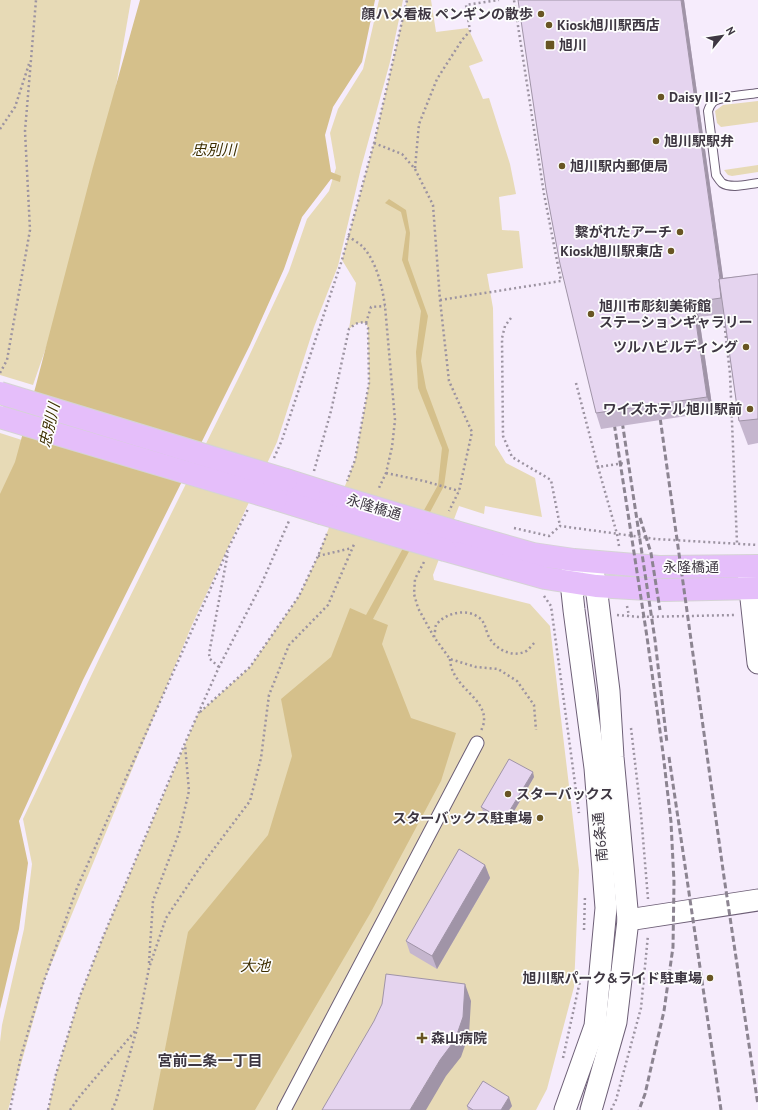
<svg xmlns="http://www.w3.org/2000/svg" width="758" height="1110" viewBox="0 0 758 1110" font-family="'PT Sans','Noto Sans JP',sans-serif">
  <rect width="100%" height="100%" fill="#f6ecfc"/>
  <g fill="#e7dab6">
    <path d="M0,0H131L111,115L72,273L33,385L0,375Z"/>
    <path d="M379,0H403L390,62L361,168L338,266L314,327L277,442L192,625L45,979L8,1110H0V1042L2,1025L24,929L32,864L23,819L100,657L242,371L289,271L307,219L329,191L336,168L330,133L338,109L363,69Z"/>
    <path d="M407,0H431L436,32L468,28L483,61L469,66L483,99L489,98L510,164L516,194L499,197L502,230L519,231L523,268L487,274L493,308L495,445L506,463L535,478L542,517L485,506L484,514L459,506L433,575L434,580L530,604L550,626L579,870L574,987L547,1089L536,1110H48L56,1074L80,996L103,937L198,714L250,667L299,596L318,556L355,460L369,383L368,328L366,323C358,321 354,325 349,329L356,283L342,260L374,143Z"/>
    <path d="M758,101V122L721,127L717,123L715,111L723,105Z"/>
    <path d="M758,165V172L732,176L728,175L724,170Z"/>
    <path d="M0,433L25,441L0,502Z"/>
  </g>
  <g fill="#d5c08b">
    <path d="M140,0H375L362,62L333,107L325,135L331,172L341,176L340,182L331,179L302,217L284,269L250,345L83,680L19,821L28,863L19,929L0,1009V494L15,462L36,385L93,167Z"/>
    <path d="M389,199L406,210L410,233L408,260L428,316L421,361L426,388L449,450L444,486L373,619L388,625L382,644L411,718L456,733L441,781L371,912L255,1110H153L188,932L268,835L292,756L281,699L331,657L350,608L366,615L438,485L442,448L418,388L416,352L421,311L402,260L406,232L401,212L385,203Z"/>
  </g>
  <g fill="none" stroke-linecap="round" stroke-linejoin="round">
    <g stroke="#6d5f76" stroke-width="10">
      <path id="service" d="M758,93C747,95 721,96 713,102C710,105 709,108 708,111L716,175C718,178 720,181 722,183C731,189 748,184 758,183"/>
    </g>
    <g stroke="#6d5f76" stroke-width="15">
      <path id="pedestrian" d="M284,1110L477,743"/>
    </g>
    <g stroke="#6d5f76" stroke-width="23">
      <g id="tertiary">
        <path d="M748,571L758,663"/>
        <path d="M628,920L758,900"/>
        <path d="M565,1110L595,1026L606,908L595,768L574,610L571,582L573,564"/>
        <path d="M591,1110L616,1022L628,920L613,757L609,691L596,586L591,562"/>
      </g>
    </g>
    <g stroke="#d5d3d5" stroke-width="24">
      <g id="primary">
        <path d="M286,480L330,494"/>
        <path d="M276,499L321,513"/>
        <path d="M456,532L533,554L574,560L659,567L758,566"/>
        <path d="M445,550L545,578L596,586L664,590L758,588"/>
      </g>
    </g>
    <g stroke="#9c93a1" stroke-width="2.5" stroke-dasharray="2 3" stroke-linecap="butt">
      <path d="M0,129L15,107L29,64"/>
      <path d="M374,143L402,154L415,169L433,205L440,300L449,381L472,432L459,491L449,511"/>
      <path d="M415,168L419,124L437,79L462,40L470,31L466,5L499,0"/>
      <path d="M348,236C352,239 359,243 363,247C377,263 382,286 385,306L395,420L392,447L386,473L378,490"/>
      <path d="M440,300L561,281L544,194L514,0"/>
      <path d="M723,311L730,374L737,543"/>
      <path d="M511,318L505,326L502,338L503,436L512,457L551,480L560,526"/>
      <path d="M366,323L371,307L385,306"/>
      <path d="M0,373L7,360L30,230L25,131L36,0"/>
      <path d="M576,383L598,467"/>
      <path d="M274,458L282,440L342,260L374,143L407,0"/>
      <path d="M314,471L331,411L349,329C354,325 358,321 366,323L368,328L369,383L355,460L347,481"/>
      <path d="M386,473L424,481L459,491"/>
      <path d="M514,528L549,536L560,526L656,539L758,545"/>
      <path d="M619,546L617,534L598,467L624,463"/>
      <path d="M318,556L352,548"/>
      <path d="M424,562L415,579L414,594L418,608L434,637L450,659L476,667L498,669L517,681L534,705L536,730"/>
      <path d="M544,596L551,606L579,813"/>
      <path d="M627,606L629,616"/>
      <path d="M617,615L640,617L736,615"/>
      <path d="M434,637C435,634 435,628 436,625C445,613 466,608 478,617C485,621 485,628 488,635C493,647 510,658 524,652C528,651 532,645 535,642"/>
      <path d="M450,659C451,687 486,697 484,721C484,724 482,728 481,731"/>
      <path d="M219,667L210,659L209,654L228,552"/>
      <path d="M200,712L250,667L299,596L318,556L327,534"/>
      <path d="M631,728L641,814L648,899"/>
      <path d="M584,930L585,895"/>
      <path d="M149,963L153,901L179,833L189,791L185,745"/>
      <path d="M563,1058L580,981"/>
      <path d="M10,1110L21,1056L39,995L77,888L229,547L248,509"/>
      <path d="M48,1110L56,1074L80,996L103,937L185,743L219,667L261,585L289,521"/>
      <path d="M70,1110L80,1096L136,1030"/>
      <path d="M112,1110L116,1101L137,1029L149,968L166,918L201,866L250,801L261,758L269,695L289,645L328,605L355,542"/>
      <path d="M611,1110L616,1100L641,1008L648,935"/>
    </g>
    <use href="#service" stroke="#fff" stroke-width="8"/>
    <use href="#pedestrian" stroke="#fff" stroke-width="13"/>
    <use href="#tertiary" stroke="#fff" stroke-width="21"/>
    <use href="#primary" stroke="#e5befa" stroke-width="22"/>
    <g stroke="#8c8491" stroke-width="3" stroke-dasharray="6 3" stroke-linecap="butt">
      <path d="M659,410L724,877L758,1105"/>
      <path d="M621,414L655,640L667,743"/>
      <path d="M613,416L647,637L663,753L671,822L674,882L673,947L664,1011L645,1094L639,1110"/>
      <path d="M640,518L651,553L660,610"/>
      <path d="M669,757L721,1110"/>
    </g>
    <g stroke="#d5d3d5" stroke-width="24" stroke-linecap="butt">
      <g id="primary-bridge">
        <path d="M0,393L286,480"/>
        <path d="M0,417L276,499"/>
        <path d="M330,494L456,532"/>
        <path d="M321,513L445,550"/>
      </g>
    </g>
    <use href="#primary-bridge" stroke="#e5befa" stroke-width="22"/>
  </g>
  <g fill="#c5b6ce">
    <path d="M518,0H684L723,278L758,274V443L748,445L739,421L724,314L699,317L713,412L601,429L596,413Z"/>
    <path d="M534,777L506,825L483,811L481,807Z"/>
    <path d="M485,865L490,878L437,969L410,953L406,941Z"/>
    <path d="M467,1106H512L509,1110H468Z"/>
  </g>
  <g fill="#a094a7">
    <path d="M681,0H684L728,313L723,298Z"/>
    <path d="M693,302L699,317L713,412L707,397Z"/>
    <path d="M533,772L534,777L506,825L504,820Z"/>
    <path d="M485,865L490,878L437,969L432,956Z"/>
    <path d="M465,984L471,1001L469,1034L461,1057L446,1076L426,1110H410L440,1060Z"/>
    <path d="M509,1097L512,1106L509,1110H501Z"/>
  </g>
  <g fill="#e5d4ef" stroke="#a094a7">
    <path d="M518,0H681L720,279H719L721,298L693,302L707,397L596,413L560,264L546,189Z"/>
    <path d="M758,274V419L739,421L719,279Z"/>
    <path d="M509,759L533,772L504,820L481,807Z"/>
    <path d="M459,849L485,865L432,956L406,941Z"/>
    <path d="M386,974L465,984L463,1017L455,1040L440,1060L410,1110H322L374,1021L382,1004Z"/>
    <path d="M483,1081L509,1097L501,1110H473L467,1106Z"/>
  </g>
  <g fill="#685523" stroke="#fdfdfd" stroke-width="1.5">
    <circle cx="541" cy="14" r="4"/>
    <circle cx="549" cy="25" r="4"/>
    <rect x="545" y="40" width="10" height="10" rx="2"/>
    <circle cx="661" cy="97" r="4"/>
    <circle cx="656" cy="141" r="4"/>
    <circle cx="562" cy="166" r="4"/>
    <circle cx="680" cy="232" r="4"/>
    <circle cx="671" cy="251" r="4"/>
    <circle cx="591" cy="314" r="4"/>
    <circle cx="746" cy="347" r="4"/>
    <circle cx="750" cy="409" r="4"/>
    <circle cx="508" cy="794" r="4"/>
    <circle cx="540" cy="818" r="4"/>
    <circle cx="710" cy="978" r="4"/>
    <path d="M420 1032h4v4h4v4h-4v4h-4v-4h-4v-4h4z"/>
  </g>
  <g text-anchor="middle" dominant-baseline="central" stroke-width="3.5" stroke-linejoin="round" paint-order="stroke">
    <g font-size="14" font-weight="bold" fill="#3e3742" stroke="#fdfdfd" text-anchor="start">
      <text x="533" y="14" text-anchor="end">顔ハメ看板 ペンギンの散歩</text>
      <text x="557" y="25">Kiosk旭川駅西店</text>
      <text x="559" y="45">旭川</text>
      <text x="669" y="97">Daisy Ⅲ-2</text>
      <text x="664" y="141">旭川駅駅弁</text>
      <text x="570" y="166">旭川駅内郵便局</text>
      <text x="672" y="232" text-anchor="end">繋がれたアーチ</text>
      <text x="663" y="251" text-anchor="end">Kiosk旭川駅東店</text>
      <text x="599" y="306">旭川市彫刻美術館<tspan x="599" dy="16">ステーションギャラリー</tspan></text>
      <text x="738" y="347" text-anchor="end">ツルハビルディング</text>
      <text x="742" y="409" text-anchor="end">ワイズホテル旭川駅前</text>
      <text x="516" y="794">スターバックス</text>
      <text x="532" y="818" text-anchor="end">スターバックス駐車場</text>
      <text x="702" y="978" text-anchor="end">旭川駅パーク&amp;ライド駐車場</text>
      <text x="431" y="1038">森山病院</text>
    </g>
    <g font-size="14" fill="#3e3742" stroke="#fdfdfd">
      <text transform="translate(374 507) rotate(17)">永隆橋通</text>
      <text x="691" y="567">永隆橋通</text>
      <text transform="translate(600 837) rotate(-95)">南6条通</text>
    </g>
    <g font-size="15" font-style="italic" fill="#3e2f02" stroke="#fdfdfd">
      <text x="214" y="149">忠別川</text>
      <text transform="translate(49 425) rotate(-77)">忠別川</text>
      <text x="255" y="965">大池</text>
    </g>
    <g font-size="15" font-weight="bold" fill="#3e3742" stroke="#fdfdfd">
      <text x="210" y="1060">宮前二条一丁目</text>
    </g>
  </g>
  <g transform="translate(722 36) rotate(60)" stroke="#fdfdfd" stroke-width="3" paint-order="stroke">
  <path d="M0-3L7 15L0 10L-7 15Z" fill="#3e3742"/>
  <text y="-6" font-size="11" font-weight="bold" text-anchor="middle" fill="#3e3742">N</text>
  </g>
</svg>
